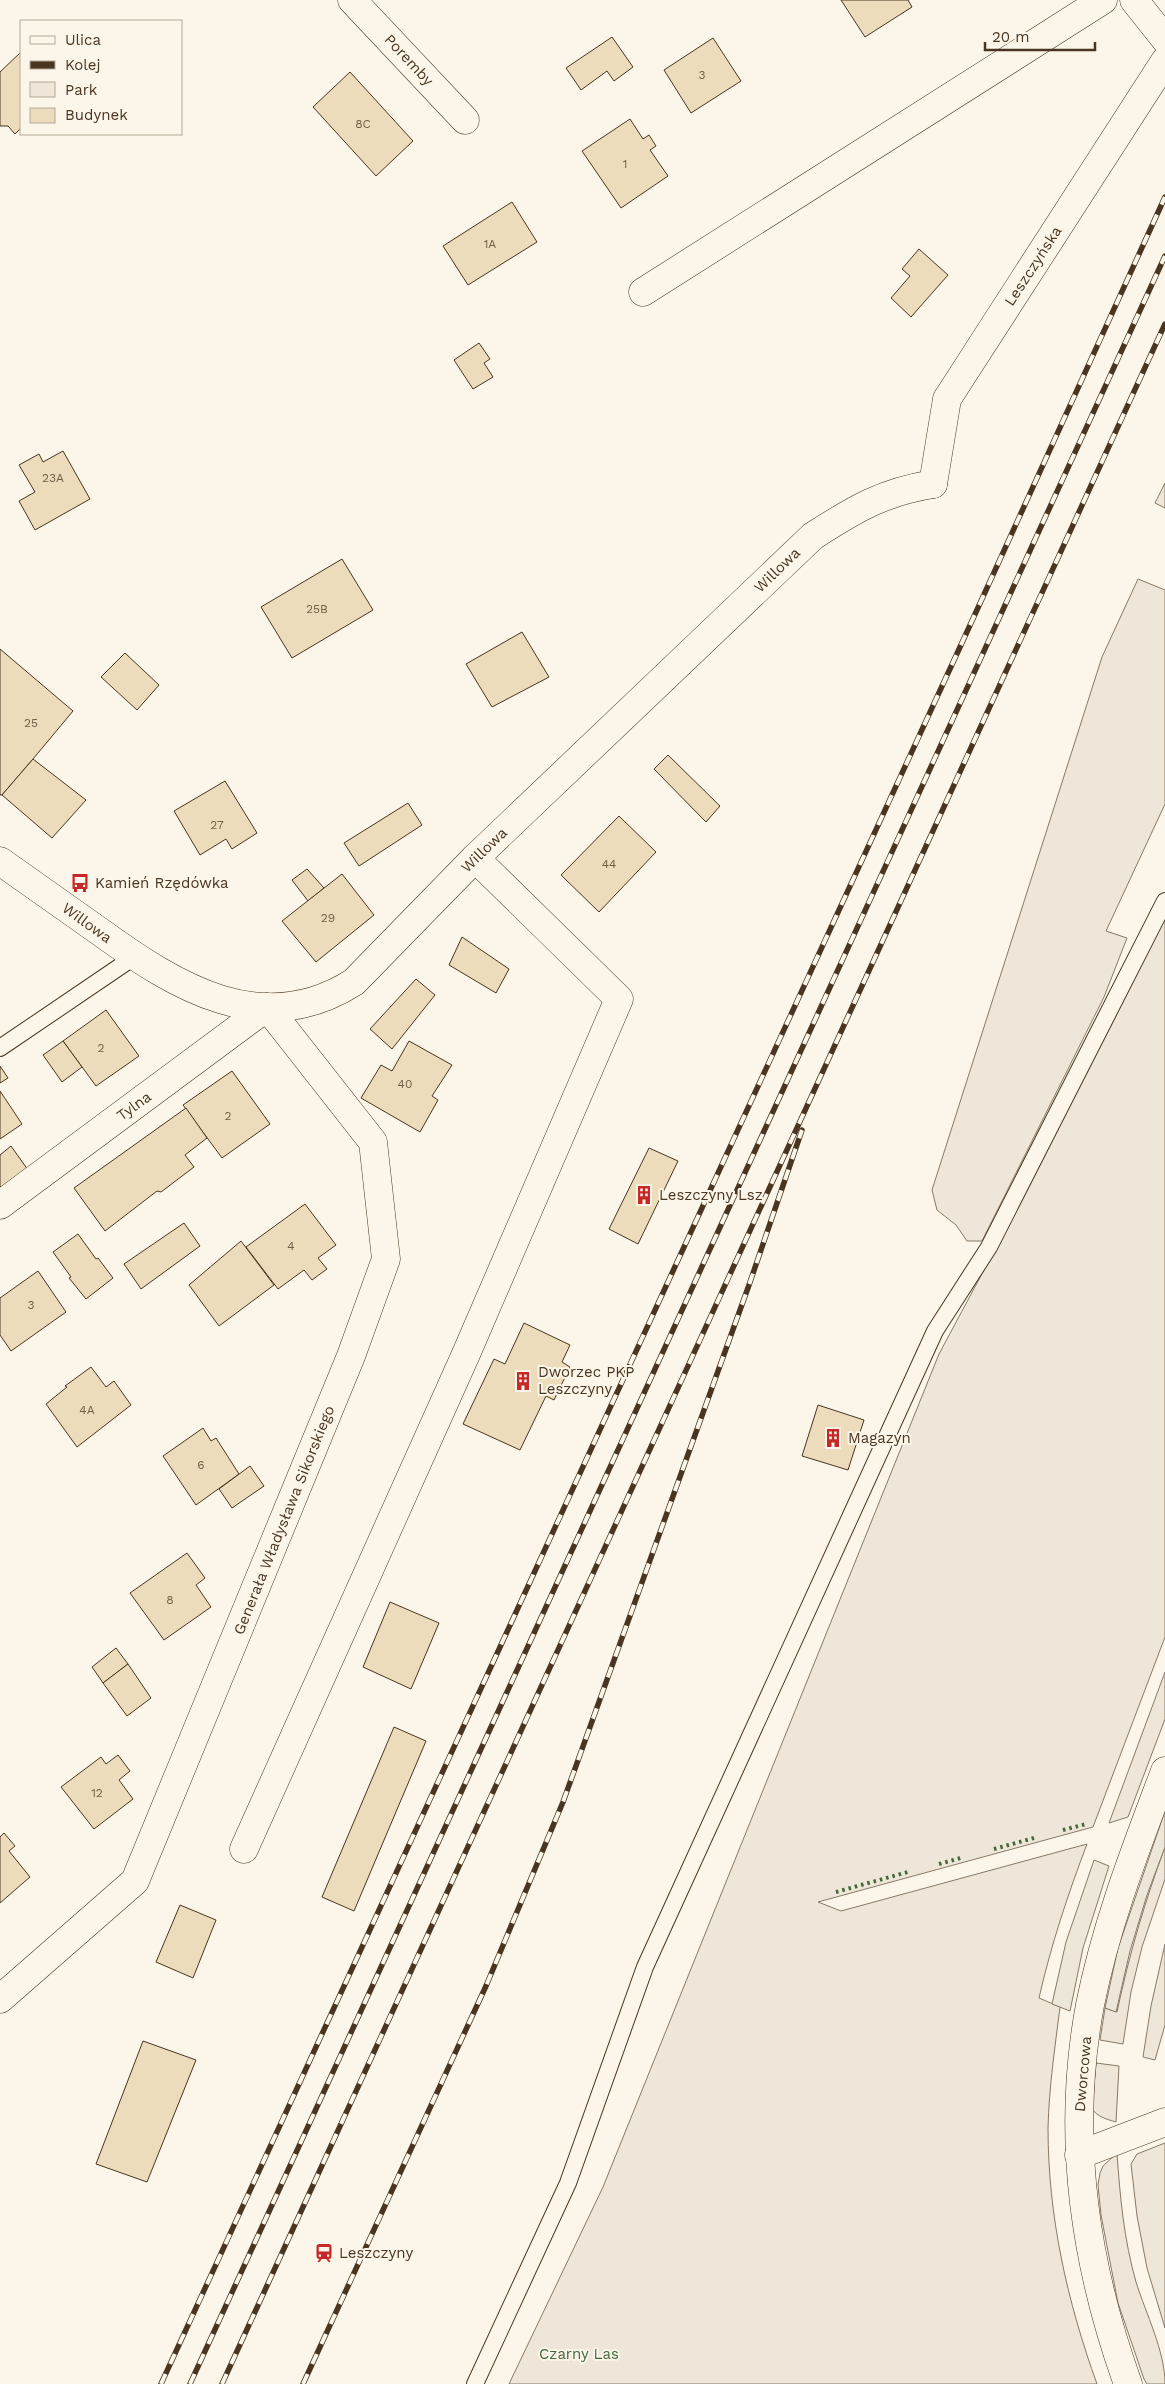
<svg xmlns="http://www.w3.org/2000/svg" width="1165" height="2384" viewBox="0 0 1165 2384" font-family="'Work Sans',sans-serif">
  <rect width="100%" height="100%" fill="#fbf6e9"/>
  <g fill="#ede6d9" stroke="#887966">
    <path d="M1165,483V508L1155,503Z"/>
    <path d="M1138,579L1165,590V804L1106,931L1127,938L1104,997L982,1241H967L956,1225L937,1210L932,1190L1102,657Z"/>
    <path d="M1165,914V1637L1093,1827L818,1902L841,1911L1087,1844C1068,1894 1051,1945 1039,1998L1060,2007C1055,2047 1049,2087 1048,2128C1048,2216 1067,2301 1097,2384H509L603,2187L939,1354L1029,1186Z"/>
    <path d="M1165,1672V1719L1128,1817L1109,1823Z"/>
    <path d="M1165,1847V1879L1142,1947L1131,1992L1123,2044L1100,2040L1105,2008L1117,2012C1129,1955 1145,1901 1165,1847Z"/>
    <path d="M1165,1944V2025L1155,2060L1143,2057L1151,2006Z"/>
    <path d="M1096,2063L1119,2066L1116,2122C1106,2119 1098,2117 1092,2109Z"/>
    <path d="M1165,2143V2328L1147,2268L1137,2216L1131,2164L1137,2154Z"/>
    <path d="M1117,2153C1120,2197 1124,2240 1136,2282C1146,2314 1165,2351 1165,2384H1147L1144,2379L1118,2303L1101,2215L1098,2185L1100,2173L1103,2166Z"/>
  </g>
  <g fill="#ede7d9" stroke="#887966">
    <path d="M1165,1811V1847L1147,1895L1130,1951L1116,2012L1105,2008L1118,1948Z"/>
    <path d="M1094,1860L1109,1866L1083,1948L1070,2011L1052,2004L1066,1942Z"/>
  </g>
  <g fill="#ecdcbc" stroke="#4a3520">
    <path d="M841,0H908L912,7L865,37Z"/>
    <path d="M612,37L633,67L614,81L607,71L581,90L566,68Z"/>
    <path d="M713,38L741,81L691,113L664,70Z"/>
    <path d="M21,52V128L15,134L8,126H0V72Z"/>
    <path d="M350,72L413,141L376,176L313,107Z"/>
    <path d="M630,119L643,139L649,135L656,146L650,150L668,176L621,208L582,151Z"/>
    <path d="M512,202L537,242L468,285L443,246Z"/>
    <path d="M919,249L948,275L911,317L891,298L910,276L902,269Z"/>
    <path d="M479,343L490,359L484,363L493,377L473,389L454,360Z"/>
    <path d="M63,451L90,499L35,530L19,501L35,492L19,465L39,454L43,462Z"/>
    <path d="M342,559L373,610L292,658L261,607Z"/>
    <path d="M522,632L549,677L492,707L466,664Z"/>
    <path d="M0,649L73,711L33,759L2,795H0Z"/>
    <path d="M125,653L159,685L137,710L101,677Z"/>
    <path d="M668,755L720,806L706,822L654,769Z"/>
    <path d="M33,759L86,800L52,838L2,795Z"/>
    <path d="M225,781L257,833L232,849L226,839L200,855L174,811Z"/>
    <path d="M408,803L422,825L359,866L344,843Z"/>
    <path d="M619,816L656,852L599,912L561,875Z"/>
    <path d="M307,869L324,888L308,901L292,880Z"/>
    <path d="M342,874L374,915L316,962L282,921Z"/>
    <path d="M462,937L509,969L496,993L449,965Z"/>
    <path d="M416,979L435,995L392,1049L370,1029Z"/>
    <path d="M106,1010L139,1056L96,1086L63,1041Z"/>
    <path d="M63,1041L82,1067L62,1082L43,1055Z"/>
    <path d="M409,1041L452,1065L432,1096L438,1100L420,1132L361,1098L381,1065L392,1071Z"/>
    <path d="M0,1066L8,1078L0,1083Z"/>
    <path d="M232,1071L270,1124L222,1158L183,1105Z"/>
    <path d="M0,1091L22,1124L0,1139Z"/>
    <path d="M186,1108L207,1138L185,1155L194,1167L161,1192L157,1191L105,1231L74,1188Z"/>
    <path d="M11,1146L33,1177L8,1197L0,1186V1155Z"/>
    <path d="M649,1148L678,1161L638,1244L609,1229Z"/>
    <path d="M305,1204L336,1245L318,1258L327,1269L312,1280L304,1270L278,1289L246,1247Z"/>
    <path d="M184,1223L200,1246L141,1289L124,1264Z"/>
    <path d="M78,1234L96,1259L98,1258L113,1278L86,1299L69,1278L71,1277L53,1252Z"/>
    <path d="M241,1241L274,1285L219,1326L189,1285Z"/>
    <path d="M38,1271L66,1312L11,1351L0,1335V1298Z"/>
    <path d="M524,1323L570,1345L562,1362L570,1367L554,1400L546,1396L520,1450L463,1424L494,1359L505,1364Z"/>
    <path d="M91,1367L106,1387L114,1381L131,1405L77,1447L46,1404L67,1387L65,1386Z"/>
    <path d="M818,1405L864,1420L848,1470L802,1456Z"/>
    <path d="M203,1428L211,1441L216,1438L239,1474L196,1505L163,1456Z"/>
    <path d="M250,1466L264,1486L232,1508L219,1489Z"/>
    <path d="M187,1553L205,1578L196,1585L211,1607L164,1640L130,1593Z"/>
    <path d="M390,1602L439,1623L411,1689L363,1667Z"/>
    <path d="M116,1648L128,1664L103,1683L92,1667Z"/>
    <path d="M128,1664L151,1698L127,1716L103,1683Z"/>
    <path d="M394,1727L426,1741L354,1911L322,1897Z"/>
    <path d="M118,1755L130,1771L119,1780L133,1799L94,1829L61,1787L101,1757L106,1764Z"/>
    <path d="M4,1833L15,1846L9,1851L30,1877L0,1903V1837Z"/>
    <path d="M180,1905L216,1920L193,1978L156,1962Z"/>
    <path d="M143,2041L196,2060L147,2182L96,2164Z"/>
  </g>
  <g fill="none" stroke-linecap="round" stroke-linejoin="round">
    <g stroke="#4a3520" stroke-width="18">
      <g id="service">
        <path d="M0,1048L134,957"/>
        <path d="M475,2384L568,2183L645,1967L935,1331L989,1247L1165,901"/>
      </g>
    </g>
    <g stroke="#4a3520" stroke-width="29">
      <g id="minor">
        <path d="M352,0L465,120"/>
        <path d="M1134,0L1165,39"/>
        <path d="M643,292L1103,0"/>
        <path d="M933,484L947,399L1165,61"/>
        <path d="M0,1205L267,1007L373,1142L386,1259L351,1356L135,1881L0,1999"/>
        <path d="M244,1849L466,1354L619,999L475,858"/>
        <path d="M1079,2155L1165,2122"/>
        <path d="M1128,2384C1084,2262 1066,2133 1090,2005C1106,1924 1136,1848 1165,1771"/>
      </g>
    </g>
    <g stroke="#4a3520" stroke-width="29">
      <path id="tertiary" d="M0,861C33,884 66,908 99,931C175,986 262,1041 354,982L475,858L813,536C855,509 883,492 933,484"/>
    </g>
    <use href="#service" stroke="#fbf6e9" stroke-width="16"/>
    <use href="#minor" stroke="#fbf6e9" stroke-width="28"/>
    <use href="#tertiary" stroke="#fbf6e9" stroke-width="28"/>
    <g stroke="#4a3520" stroke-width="5.5">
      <g id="rail">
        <path d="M161,2384L966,634L1165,197"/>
        <path d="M190,2384L1165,256"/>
        <path d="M222,2384L1165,324"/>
        <path d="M303,2384L486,1986L563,1802L749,1285L802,1130"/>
      </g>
    </g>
    <use href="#rail" stroke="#fbf6e9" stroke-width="4" stroke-dasharray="11" stroke-linecap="butt"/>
    <g stroke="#436837" stroke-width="4" stroke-dasharray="2.5 4" stroke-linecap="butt">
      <path d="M1063,1830L1086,1824"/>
      <path d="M994,1849L1034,1838"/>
      <path d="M939,1864L964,1857"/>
      <path d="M836,1892L908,1872"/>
    </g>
  </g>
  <defs>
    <g id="bus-bare" transform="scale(1.5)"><path d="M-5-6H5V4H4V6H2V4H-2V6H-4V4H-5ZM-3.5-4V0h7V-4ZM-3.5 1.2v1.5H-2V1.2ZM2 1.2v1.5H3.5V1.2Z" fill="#c62828" stroke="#fbf6e9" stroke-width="2.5" paint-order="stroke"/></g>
    <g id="building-bare" transform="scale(1.5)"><path d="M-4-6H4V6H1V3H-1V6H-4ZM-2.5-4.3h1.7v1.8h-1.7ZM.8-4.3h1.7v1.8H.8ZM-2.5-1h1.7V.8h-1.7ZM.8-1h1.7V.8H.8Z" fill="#c62828" stroke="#fbf6e9" stroke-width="2.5" paint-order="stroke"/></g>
    <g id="station-bare" transform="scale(1.5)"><path d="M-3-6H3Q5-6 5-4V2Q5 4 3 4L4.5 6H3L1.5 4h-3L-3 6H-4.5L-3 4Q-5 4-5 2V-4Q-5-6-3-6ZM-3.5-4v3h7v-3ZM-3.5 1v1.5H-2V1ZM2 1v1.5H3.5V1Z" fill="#c62828" stroke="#fbf6e9" stroke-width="2.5" paint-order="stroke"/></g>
  </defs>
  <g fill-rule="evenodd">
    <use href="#bus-bare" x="80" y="883"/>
    <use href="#building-bare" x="644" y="1195"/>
    <use href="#building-bare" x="523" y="1381"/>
    <use href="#building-bare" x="833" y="1438"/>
    <use href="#station-bare" x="324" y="2253"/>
  </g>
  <g text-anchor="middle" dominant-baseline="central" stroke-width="4" stroke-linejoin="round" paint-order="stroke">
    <g font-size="12" fill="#725f47">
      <text x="702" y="75">3</text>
      <text x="363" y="124">8C</text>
      <text x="625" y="164">1</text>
      <text x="490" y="244">1A</text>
      <text x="53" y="478">23A</text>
      <text x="317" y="609">25B</text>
      <text x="31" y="723">25</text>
      <text x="217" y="825">27</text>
      <text x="609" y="864">44</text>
      <text x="328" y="918">29</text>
      <text x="101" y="1048">2</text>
      <text x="405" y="1084">40</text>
      <text x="228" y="1116">2</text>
      <text x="291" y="1246">4</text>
      <text x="31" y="1305">3</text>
      <text x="87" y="1410">4A</text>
      <text x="201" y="1465">6</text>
      <text x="170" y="1600">8</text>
      <text x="97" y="1793">12</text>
    </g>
    <g font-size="15" fill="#4a3520" stroke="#fbf6e9">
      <text transform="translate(409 60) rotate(47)">Poremby</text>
      <text transform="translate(1033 266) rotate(-57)">Leszczyńska</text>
      <text transform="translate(777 570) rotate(-44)">Willowa</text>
      <text transform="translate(484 850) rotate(-44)">Willowa</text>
      <text transform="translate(87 923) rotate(36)">Willowa</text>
      <text transform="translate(134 1106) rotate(-36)">Tylna</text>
      <text transform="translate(284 1520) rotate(-68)">Generała Władysława Sikorskiego</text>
      <text transform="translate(1083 2074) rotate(-85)">Dworcowa</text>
    </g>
    <g font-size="15" fill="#4a3520" stroke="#fbf6e9" text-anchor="start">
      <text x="95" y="883">Kamień Rzędówka</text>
      <text x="659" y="1195">Leszczyny Lsz</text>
      <text x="538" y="1372">Dworzec PKP<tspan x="538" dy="17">Leszczyny</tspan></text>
      <text x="848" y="1438">Magazyn</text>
      <text x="339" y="2253">Leszczyny</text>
    </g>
    <g font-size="15" fill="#436837" stroke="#fbf6e9">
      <text x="579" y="2354">Czarny Las</text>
    </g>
  </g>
  <rect x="20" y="20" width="162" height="115" fill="#fbf6e9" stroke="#b4a999"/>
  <rect x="30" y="36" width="25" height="8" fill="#fbf6e9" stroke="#b4a999"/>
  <text x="65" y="45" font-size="15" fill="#4a3520">Ulica</text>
  <rect x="30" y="61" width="25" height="8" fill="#4a3520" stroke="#b4a999"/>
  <text x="65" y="70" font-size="15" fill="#4a3520">Kolej</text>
  <rect x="30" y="82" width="25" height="15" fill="#ede6d9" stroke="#b4a999"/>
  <text x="65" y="95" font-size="15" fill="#4a3520">Park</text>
  <rect x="30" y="108" width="25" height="15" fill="#ecdcbc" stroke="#b4a999"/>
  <text x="65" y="120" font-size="15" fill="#4a3520">Budynek</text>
  <path d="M985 42v8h110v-8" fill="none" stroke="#4a3520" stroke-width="2.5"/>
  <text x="992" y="42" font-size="15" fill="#4a3520" stroke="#fbf6e9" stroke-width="4" paint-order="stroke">20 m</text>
</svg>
